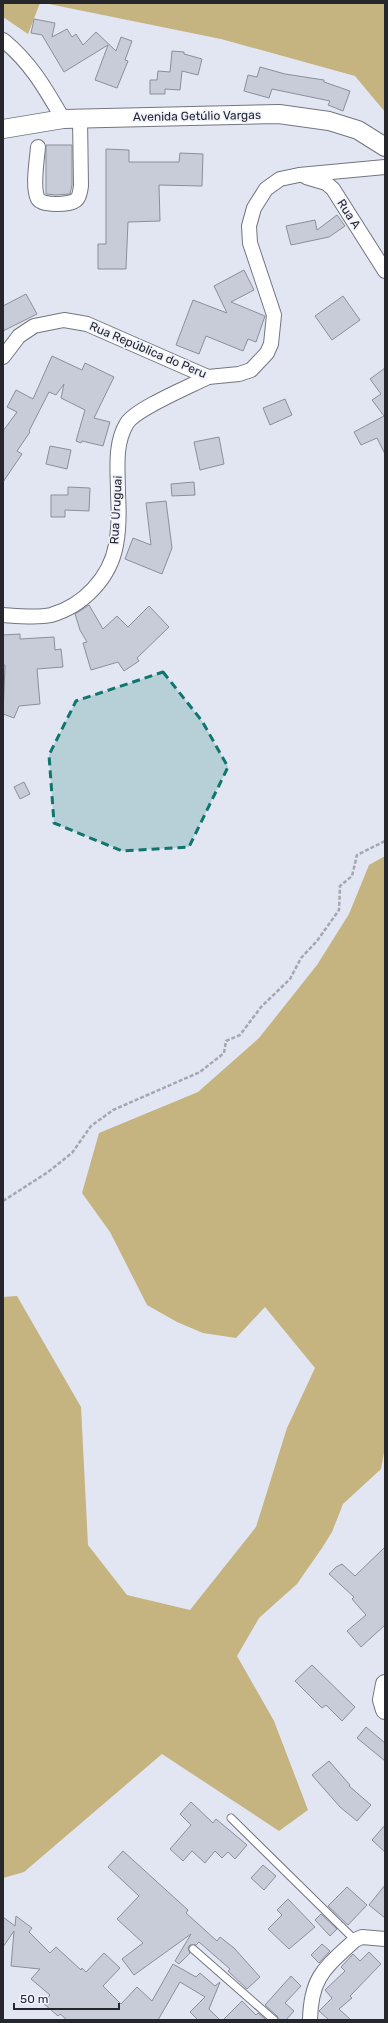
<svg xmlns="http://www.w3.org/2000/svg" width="388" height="2023" viewBox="0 0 388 2023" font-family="Rubik,sans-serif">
  <rect width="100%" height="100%" fill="#e2e6f2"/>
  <g fill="#c5b380">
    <path d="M3,3H40L28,34L3,17Z"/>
    <path d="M44,3H385V112L355,76L221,39Z"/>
    <path d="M385,856V1447L381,1469L343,1504L332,1532L322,1548L297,1584L259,1618L237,1656L274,1721L308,1810L279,1831L162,1754L24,1872L3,1878V1297L17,1296L81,1407L88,1545L127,1595L190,1610L256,1527L287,1428L315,1368L265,1307L236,1338L203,1333L177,1322L147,1305L110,1232L82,1193L99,1133L198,1092L259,1038L317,965L349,914L369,865Z"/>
  </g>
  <g fill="#c8ccd8" stroke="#8b8f9a">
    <path d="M34,19L55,23L52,37L67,29L72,37L76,34L83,45L96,32L116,51L121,37L132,41L125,60L128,61L117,88L95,80L108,45L64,72L42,35L31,33Z"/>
    <path d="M172,51L184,52V54L202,59L198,75L182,71L180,90L165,89V94H150V80H157L158,71L170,72Z"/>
    <path d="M260,67L285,74L324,80V82L350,91L343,111L328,105L330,101L272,89L269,98L244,91L248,75L257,77Z"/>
    <path d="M46,145H72V185L70,194L56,195L46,194Z"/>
    <path d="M106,149L129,150V162H179L180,153L203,154L202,186L159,185L160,221L128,222L126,269H98V244H106Z"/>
    <path d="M337,215L345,226L329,237L291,245L286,226L315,220L317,230Z"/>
    <path d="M244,270L254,290L231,302L265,316L256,342L248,339L243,351L206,336L199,354L176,345L193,300L227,313L214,286Z"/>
    <path d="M26,294L37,314L3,331V306Z"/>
    <path d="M343,296L360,320L332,340L315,316Z"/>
    <path d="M52,356L82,370L85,363L114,377L94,418L110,422L103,446L82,441L81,443L76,441L85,410L61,398L64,384L56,395L49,392L29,431L30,432L17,451L22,454L3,482V431L17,412L7,407L16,390L33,399Z"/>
    <path d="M385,368V454L377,438L361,445L354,432L384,416L372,400L381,394L370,379Z"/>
    <path d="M285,399L292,415L270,425L263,408Z"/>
    <path d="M219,437L224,464L200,470L194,442Z"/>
    <path d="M50,446L71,450L67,469L46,464Z"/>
    <path d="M194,482L195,495L172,496L171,484Z"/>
    <path d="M68,487L90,488L89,511L65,510V517H51V495H68Z"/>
    <path d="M166,501L172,548L162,574L125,559L133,538L151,545L146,503Z"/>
    <path d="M89,605L103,629L117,616L128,627L149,606L169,627L137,658L139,661L124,671L118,662L91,670L83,643L87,642L80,630L75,614Z"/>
    <path d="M20,634V639L54,637L55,650L61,649L63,667L37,669L40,704L19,706L14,718L3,714L5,665H3V635Z"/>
    <path d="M24,782L30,794L20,799L14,787Z"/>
    <path d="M385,1547V1625L361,1647L347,1631L366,1615L352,1599L354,1597L329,1574L336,1567L342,1564L355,1576Z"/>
    <path d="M312,1665L355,1707L342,1721L326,1705L322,1708L295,1681Z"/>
    <path d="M366,1727L385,1743V1761L357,1738Z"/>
    <path d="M329,1761L350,1785L349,1786L371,1805L357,1821L340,1807L312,1775Z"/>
    <path d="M191,1802L213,1823L216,1819L247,1845L235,1859L228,1852L222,1858L215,1851L205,1863L192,1851L183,1861L170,1849L191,1825L180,1814Z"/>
    <path d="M385,1825V1852L372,1840Z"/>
    <path d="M123,1851L188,1910L186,1913L217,1941L220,1937L234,1948L260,1977L247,1989L228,1971L230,1969L199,1942L196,1945H190L188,1948L190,1953L179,1964L175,1961L191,1934L134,1975L122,1959L143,1943L117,1919L139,1896L108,1867Z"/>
    <path d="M263,1865L276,1876L264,1890L251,1878Z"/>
    <path d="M385,1885V1918L369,1905Z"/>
    <path d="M347,1887L367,1905L348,1925L328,1906Z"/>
    <path d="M288,1899L315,1927L289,1949L268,1929L282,1915L277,1910Z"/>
    <path d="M321,1914L337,1929L330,1936L315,1920Z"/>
    <path d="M16,1916L32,1928L29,1932L50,1953L56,1947L81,1970L82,1968L86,1972L104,1953L120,1968L103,1986L121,2004L137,1987L152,2001L173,1964L196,1977L200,1973L215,1986L220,1982L209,2009L220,2020H198L190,2012L205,1997L180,1982L158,2020H67L60,2014L58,2016L43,2003L50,1995L31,1979L40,1969L11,1966L14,1931L3,1947V1917L15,1926Z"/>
    <path d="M322,1944L330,1951L319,1963L311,1955Z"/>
    <path d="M369,1952L381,1964L350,1996L352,1998L339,2009L351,2020H329L319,2011L332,1998L325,1990L345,1971L341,1967L353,1954L360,1961Z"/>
    <path d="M291,1976L301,1986L285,2003L294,2011L286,2020H279L277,2016L265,2005Z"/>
    <path d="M242,2001L256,2015L258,2013L266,2020H223Z"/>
  </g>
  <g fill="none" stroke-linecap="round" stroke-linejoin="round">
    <g stroke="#737681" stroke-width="9">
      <g id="service">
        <path d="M231,1818L355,1940"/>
        <path d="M193,1949L274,2020"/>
      </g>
    </g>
    <g stroke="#737681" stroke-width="16">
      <g id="minor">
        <path d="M3,40C31,63 45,88 63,119"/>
        <path d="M38,147C37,160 32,188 38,199C42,206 70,205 76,200C80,197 80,191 81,186L80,118"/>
        <path d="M306,177L326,183L333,189L385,271"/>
        <path d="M3,357L19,336L34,326L64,320L87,324L208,377L239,374L251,370L267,353L271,344L274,315L250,243L249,226L254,208L266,189L280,179L299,175L385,167"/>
        <path d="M3,615C18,616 37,618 51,615C83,606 110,578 116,545C119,529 119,510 118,494C118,470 114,444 127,423C137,408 191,386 208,377"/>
        <path d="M310,2020C311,1976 325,1968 355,1940L362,1937L385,1939"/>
      </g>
    </g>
    <g stroke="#737681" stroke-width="20">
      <g id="tertiary">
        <path d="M3,129L63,119L279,114L329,121L358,130L385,147"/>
        <path d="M385,1684L382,1700L385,1710"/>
      </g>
    </g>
    <path stroke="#a4a7b0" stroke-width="2.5" stroke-dasharray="4 2" stroke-linecap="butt" d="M3,1201L48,1172L72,1153L91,1126L113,1110L200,1072L224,1053L226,1041L240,1035L261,1007L290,979L301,958L317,941L339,910L340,886L352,876L357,855L385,841"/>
    <use href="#service" stroke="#fff" stroke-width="7"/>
    <use href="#minor" stroke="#fff" stroke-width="14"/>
    <use href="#tertiary" stroke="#fff" stroke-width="18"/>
  </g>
  <path fill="#0f766e" fill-opacity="0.2" stroke="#0f766e" stroke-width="3" stroke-dasharray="8 5" stroke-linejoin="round" d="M163,672L202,721L228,767L189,847L122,851L54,823L49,755L76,701Z"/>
  <g text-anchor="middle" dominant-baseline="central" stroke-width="3.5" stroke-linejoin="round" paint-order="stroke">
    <g font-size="12" fill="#26272c" stroke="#f0f3fd">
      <text transform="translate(197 116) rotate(-1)">Avenida Getúlio Vargas</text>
      <text transform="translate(349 214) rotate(57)">Rua A</text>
      <text transform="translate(148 350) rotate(23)">Rua República do Peru</text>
      <text transform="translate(116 510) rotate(-87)">Rua Uruguai</text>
    </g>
  </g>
  <rect width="388" height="2023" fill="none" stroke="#26272c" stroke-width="8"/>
  <path d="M14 2003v6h105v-6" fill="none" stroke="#26272c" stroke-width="2"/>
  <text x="20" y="2003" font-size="12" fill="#26272c" stroke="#f0f3fd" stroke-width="3" paint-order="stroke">50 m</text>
</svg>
